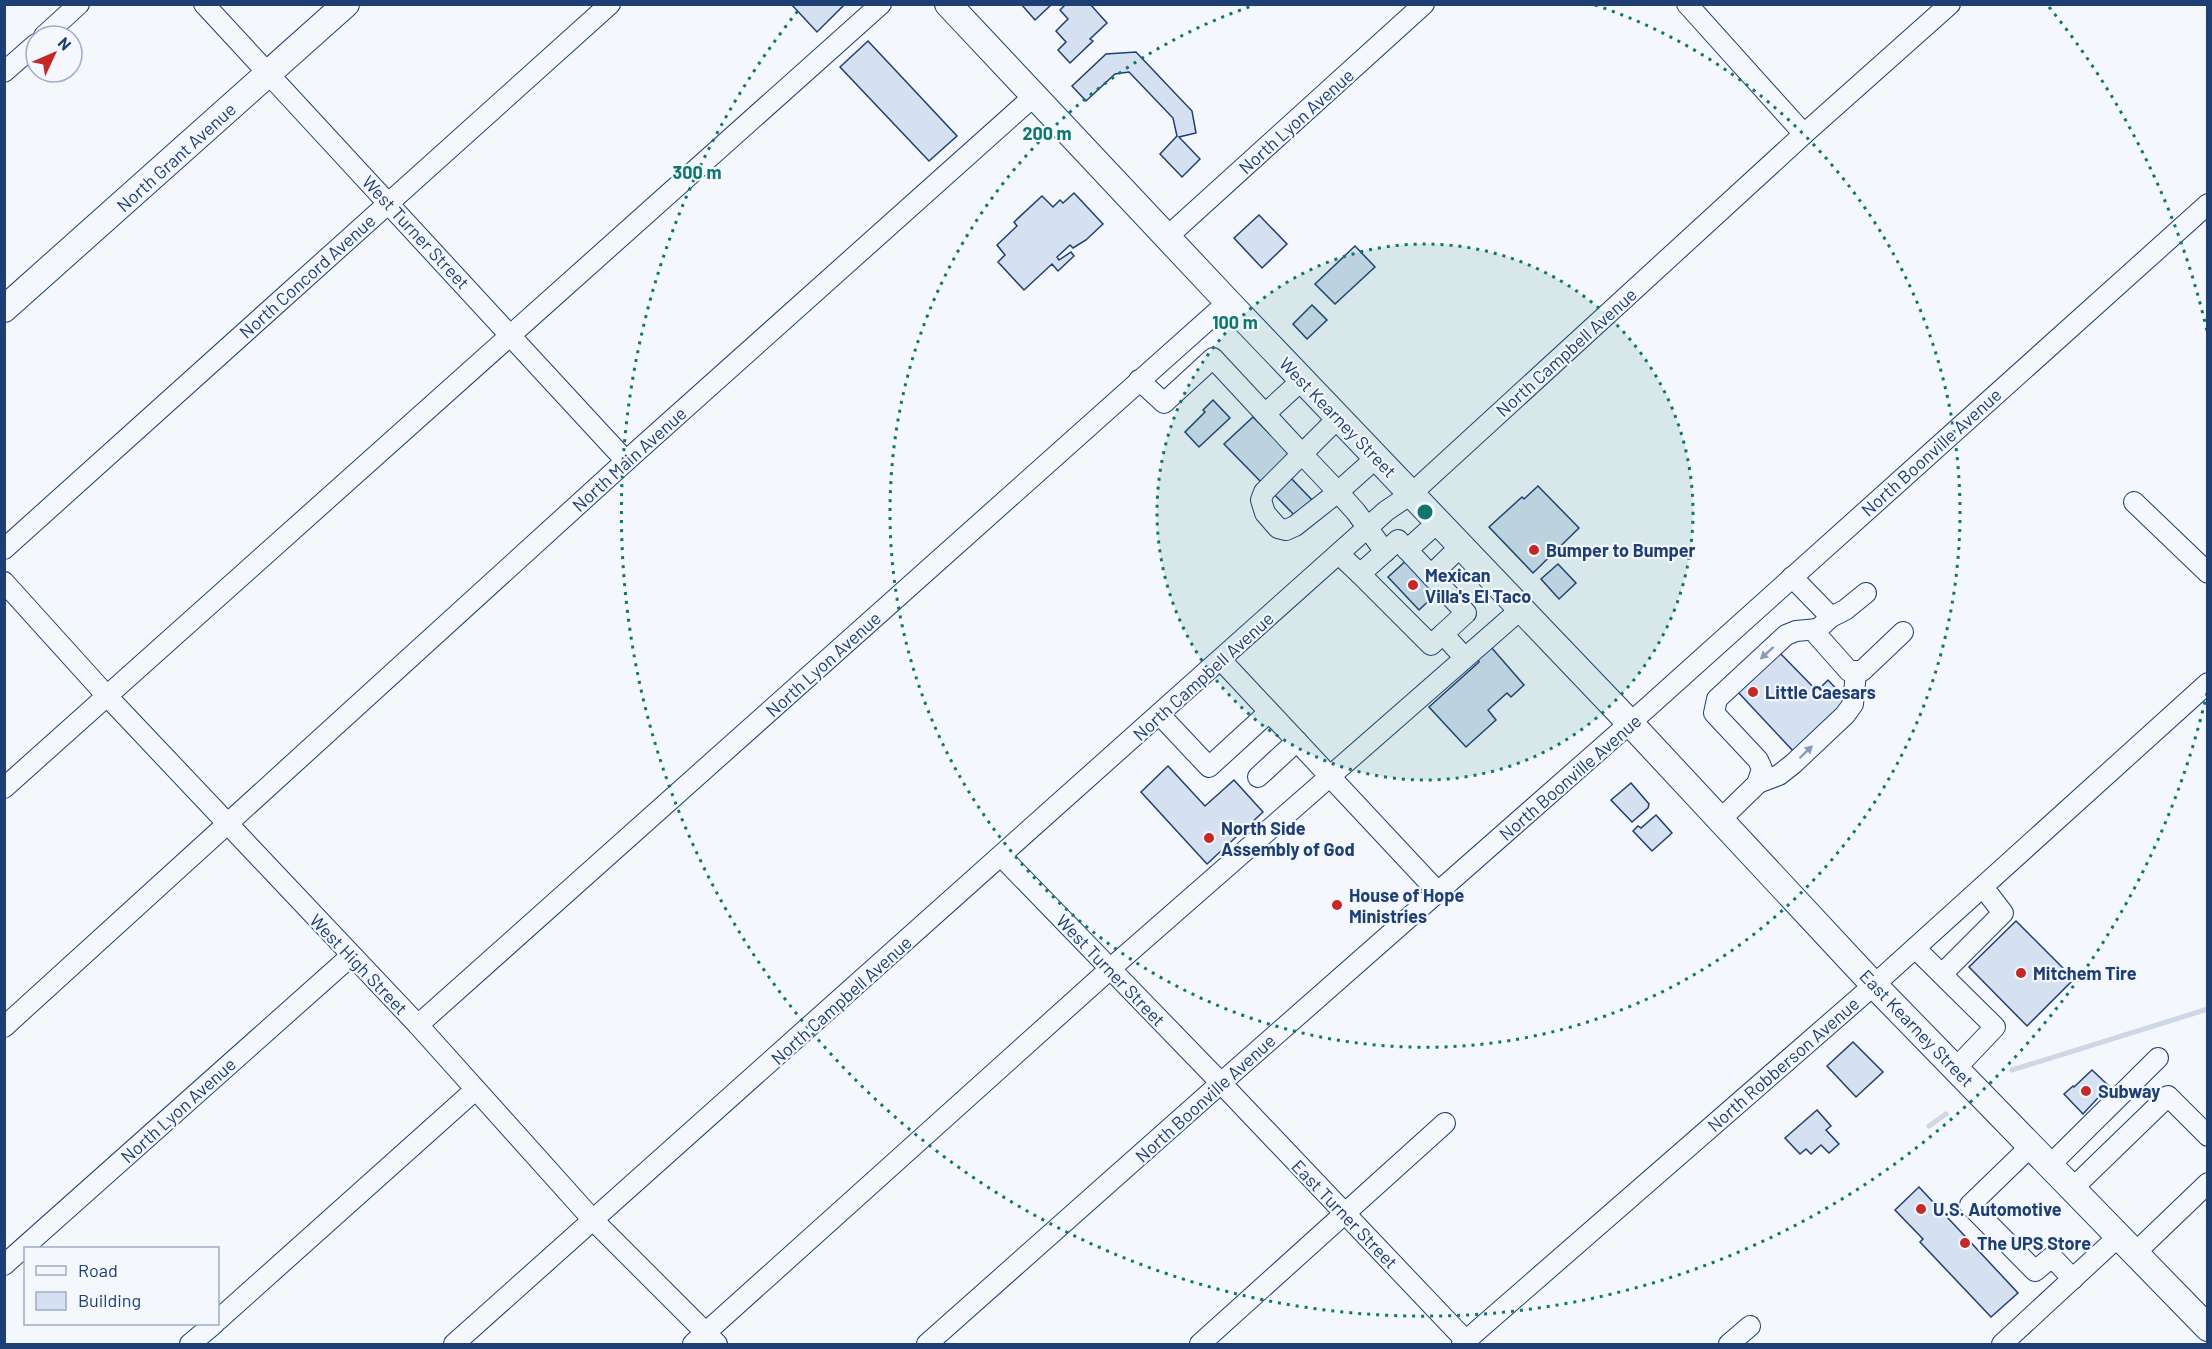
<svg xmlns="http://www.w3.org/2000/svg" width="2212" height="1349" viewBox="0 0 2212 1349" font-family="Barlow,sans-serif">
  <rect width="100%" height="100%" fill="#f4f7fb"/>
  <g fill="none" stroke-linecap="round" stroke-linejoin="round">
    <g stroke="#cfd7e4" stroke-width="5">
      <path d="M2012,1070L2208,1009"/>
      <path d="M1929,1126L1946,1114"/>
    </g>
  </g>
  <g fill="#d5e0f0" stroke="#1d3f73" stroke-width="1.5">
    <path d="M791,4H845L817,32Z"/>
    <path d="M1021,4H1052L1035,20Z"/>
    <path d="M1066,4H1090L1107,23L1090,39L1093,41L1070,63L1058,50L1066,42L1056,31L1068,19L1060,10Z"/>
    <path d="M868,41L957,136L929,161L840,67Z"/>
    <path d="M1136,52L1192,111L1196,133L1179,137L1200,159L1182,177L1160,154L1177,136L1173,118L1129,72L1115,74L1086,101L1072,86L1106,54Z"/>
    <path d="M1074,193L1103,224L1086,240L1073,248L1070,245L1057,257L1059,260L1071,252L1074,256L1058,271L1052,264L1024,290L998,262L1005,255L997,245L1017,226L1014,222L1042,196L1053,207L1060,200L1063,203Z"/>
    <path d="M1259,215L1287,244L1262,268L1234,238Z"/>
    <path d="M1355,246L1375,267L1335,304L1315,284Z"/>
    <path d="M1312,305L1327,320L1307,339L1293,324Z"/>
    <path d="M1213,400L1230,418L1199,447L1185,432L1205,412L1203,410Z"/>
    <path d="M1253,417L1291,455L1261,482L1224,444Z"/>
    <path d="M1288,475L1314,502L1297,518L1271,491Z"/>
    <path d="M1538,486L1579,528L1533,573L1489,527L1522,497L1524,499Z"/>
    <path d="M1408,559L1438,592L1419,610L1388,577Z"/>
    <path d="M1558,564L1576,583L1559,599L1541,579Z"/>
    <path d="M1491,647L1524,685L1511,697L1507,693L1488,710L1496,720L1466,747L1429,707L1479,662L1478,658Z"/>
    <path d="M1778,651L1817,691L1828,680L1847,700L1794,752L1737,691Z"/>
    <path d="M1168,766L1205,806L1234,780L1263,812L1207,864L1141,792Z"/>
    <path d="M1631,783L1649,804L1648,808L1632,822L1611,800Z"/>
    <path d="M1656,815L1672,833L1652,851L1633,831L1638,826L1641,828Z"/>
    <path d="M2016,921L2074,979L2027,1026L1969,967Z"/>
    <path d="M1853,1042L1883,1072L1856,1097L1827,1066Z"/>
    <path d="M2092,1070L2109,1086L2083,1114L2064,1094L2073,1086L2074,1087Z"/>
    <path d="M1817,1110L1831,1126L1826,1130L1839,1144L1829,1153L1821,1145L1811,1154L1806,1149L1800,1154L1785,1138Z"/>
    <path d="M1919,1187L2018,1293L1991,1317L1920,1242L1923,1239L1895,1210Z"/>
  </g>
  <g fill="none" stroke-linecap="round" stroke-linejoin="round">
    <g stroke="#1d3f73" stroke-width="22">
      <g id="minor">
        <path d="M204,4L626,461"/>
        <path d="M1687,4L1804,134"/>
        <path d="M44,36L79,4"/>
        <path d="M4,72L36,44"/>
        <path d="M1167,237L1424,4"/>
        <path d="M1139,380L1164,403L1213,358L1265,414L1302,380"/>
        <path d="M1265,414L1302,454L1338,418"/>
        <path d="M1376,458L1338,492L1302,454L1264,492L1261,500L1265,513L1278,528L1286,530L1295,526L1338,492L1356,512L1385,552"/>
        <path d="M2134,502L2208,573"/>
        <path d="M4,549L610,4"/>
        <path d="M1407,550L1438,522"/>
        <path d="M1339,554L1360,574L1398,540L1466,613L1443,634L1465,658"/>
        <path d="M1360,574L1431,645L1443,634"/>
        <path d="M1431,575L1461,546"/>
        <path d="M1792,577L1831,617L1818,629L1817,635L1849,671H1862L1903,632"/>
        <path d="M4,582L107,696L418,1025L593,1220L717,1344"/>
        <path d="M1831,617L1845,610L1866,593"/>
        <path d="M1221,660L1438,892"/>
        <path d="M1160,715L1209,767L1269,712"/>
        <path d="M1258,777L1297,741"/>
        <path d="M1758,783L1779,775L1793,764L1845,715L1853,704L1856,672"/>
        <path d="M4,788L881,4"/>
        <path d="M1720,820L1757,784L1762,769L1758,760L1714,713L1717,699L1786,635L1796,631L1818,629"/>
        <path d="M1002,857L1221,1083L1469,1344"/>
        <path d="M1915,948L1995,1027L1956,1068"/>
        <path d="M1942,974L2003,913L1983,887"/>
        <path d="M418,1025L1228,302"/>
        <path d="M4,1027L626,461L1034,96"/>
        <path d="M2031,1146L1970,1205L2035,1271L2052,1257L2073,1279"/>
        <path d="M2050,1165L2158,1058"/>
        <path d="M2073,1188L2168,1096L2208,1136"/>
        <path d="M2135,1253L2208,1183"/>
        <path d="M4,1265L351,956"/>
        <path d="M218,1320L475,1090"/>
        <path d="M190,1344L214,1324"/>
        <path d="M454,1344L1386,511L1411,494L1804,134L1950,4"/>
        <path d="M693,1344L1110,969L1521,609"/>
        <path d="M927,1344L1221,1083L1647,708L2208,204"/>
        <path d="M1200,1344L1445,1123"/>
        <path d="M1462,1344L1874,985L2208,683"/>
        <path d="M1729,1344L1750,1326"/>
        <path d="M2002,1344L2119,1236"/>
      </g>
    </g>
    <g stroke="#1d3f73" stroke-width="28">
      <g id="major">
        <path d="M948,4L1228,302L1630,723L1874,985L2208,1328"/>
        <path d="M4,309L346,4"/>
      </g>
    </g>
    <use href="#minor" stroke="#f4f7fb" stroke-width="20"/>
    <use href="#major" stroke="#f4f7fb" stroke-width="26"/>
  </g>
  <defs><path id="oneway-solid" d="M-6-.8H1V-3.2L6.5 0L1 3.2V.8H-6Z" transform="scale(1.5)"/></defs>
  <g fill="#889bb7">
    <use href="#oneway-solid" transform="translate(1767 653) rotate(138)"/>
    <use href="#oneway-solid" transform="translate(1806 752) rotate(-44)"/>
  </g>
  <circle cx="1425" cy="512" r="268" fill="#0f766e" fill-opacity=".12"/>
  <g fill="none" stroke="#0f766e" stroke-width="3" stroke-dasharray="3 6">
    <circle cx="1425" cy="512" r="268"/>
    <path d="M1595 5A535 535 0 1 1 1255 5"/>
    <path d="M2207 693A803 803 0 1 1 801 7M2049 7A803 803 0 0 1 2207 331"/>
  </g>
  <g fill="#c62828" stroke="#f4f7fb" stroke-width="2">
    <circle cx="1534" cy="550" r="6"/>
    <circle cx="1413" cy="585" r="6"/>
    <circle cx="1753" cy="692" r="6"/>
    <circle cx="1209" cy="838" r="6"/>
    <circle cx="1337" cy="905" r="6"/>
    <circle cx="2021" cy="973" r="6"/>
    <circle cx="2086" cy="1091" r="6"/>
    <circle cx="1921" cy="1209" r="6"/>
    <circle cx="1965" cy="1243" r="6"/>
  </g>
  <g text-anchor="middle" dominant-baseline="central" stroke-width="4.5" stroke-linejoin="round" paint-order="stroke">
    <g font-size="18" fill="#1d3f73" stroke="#f4f7fb">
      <text transform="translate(1296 121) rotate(-42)">North Lyon Avenue</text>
      <text transform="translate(176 157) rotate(-42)">North Grant Avenue</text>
      <text transform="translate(416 232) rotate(47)">West Turner Street</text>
      <text transform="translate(307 276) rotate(-42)">North Concord Avenue</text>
      <text transform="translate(1566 352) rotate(-42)">North Campbell Avenue</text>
      <text transform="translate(1338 417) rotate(46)">West Kearney Street</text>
      <text transform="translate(1931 452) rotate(-42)">North Boonville Avenue</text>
      <text transform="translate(629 459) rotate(-42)">North Main Avenue</text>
      <text transform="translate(823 664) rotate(-42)">North Lyon Avenue</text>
      <text transform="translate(1203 676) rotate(-42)">North Campbell Avenue</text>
      <text transform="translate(1570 777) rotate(-41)">North Boonville Avenue</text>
      <text transform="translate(359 964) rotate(46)">West High Street</text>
      <text transform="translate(1111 970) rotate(46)">West Turner Street</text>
      <text transform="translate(841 1000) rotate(-42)">North Campbell Avenue</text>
      <text transform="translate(1917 1028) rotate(46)">East Kearney Street</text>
      <text transform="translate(1783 1064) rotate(-41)">North Robberson Avenue</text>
      <text transform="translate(1205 1098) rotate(-42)">North Boonville Avenue</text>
      <text transform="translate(178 1110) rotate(-42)">North Lyon Avenue</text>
      <text transform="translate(1345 1214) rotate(46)">East Turner Street</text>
    </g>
    <g font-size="18" font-weight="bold" fill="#1d3f73" stroke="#f4f7fb" text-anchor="start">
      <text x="1546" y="550">Bumper to Bumper</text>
      <text x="1425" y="575">Mexican<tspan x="1425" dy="21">Villa's El Taco</tspan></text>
      <text x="1765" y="692">Little Caesars</text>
      <text x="1221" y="828">North Side<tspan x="1221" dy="21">Assembly of God</tspan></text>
      <text x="1349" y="895">House of Hope<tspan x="1349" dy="21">Ministries</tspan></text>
      <text x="2033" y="973">Mitchem Tire</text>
      <text x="2098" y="1091">Subway</text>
      <text x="1933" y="1209">U.S. Automotive</text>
      <text x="1977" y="1243">The UPS Store</text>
    </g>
  </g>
  <circle cx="1425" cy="512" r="9" fill="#0f766e" stroke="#f4f7fb" stroke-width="3"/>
  <g font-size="18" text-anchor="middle" font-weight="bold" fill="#0f766e" stroke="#f4f7fb" stroke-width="4.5" stroke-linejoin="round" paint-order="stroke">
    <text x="1047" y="140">200 m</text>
    <text x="697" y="179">300 m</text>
    <text x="1235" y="329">100 m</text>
  </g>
  <rect width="2212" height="1349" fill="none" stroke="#1d3f73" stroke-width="12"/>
  <rect x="24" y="1247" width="195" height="78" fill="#f4f7fb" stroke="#9eadc5" stroke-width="1.5"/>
  <rect x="36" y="1266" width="30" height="9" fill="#f4f7fb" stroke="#9eadc5" stroke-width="1.5"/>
  <text x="78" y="1277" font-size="18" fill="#1d3f73">Road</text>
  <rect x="36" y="1292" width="30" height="18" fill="#d5e0f0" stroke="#9eadc5" stroke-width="1.5"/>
  <text x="78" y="1307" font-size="18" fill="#1d3f73">Building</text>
  <g transform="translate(54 54) rotate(46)"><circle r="28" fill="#f4f7fb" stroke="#9eadc5" stroke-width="1.5"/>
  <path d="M0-4.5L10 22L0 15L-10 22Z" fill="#c62828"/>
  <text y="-9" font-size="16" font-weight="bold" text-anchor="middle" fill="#1d3f73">N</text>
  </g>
</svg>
